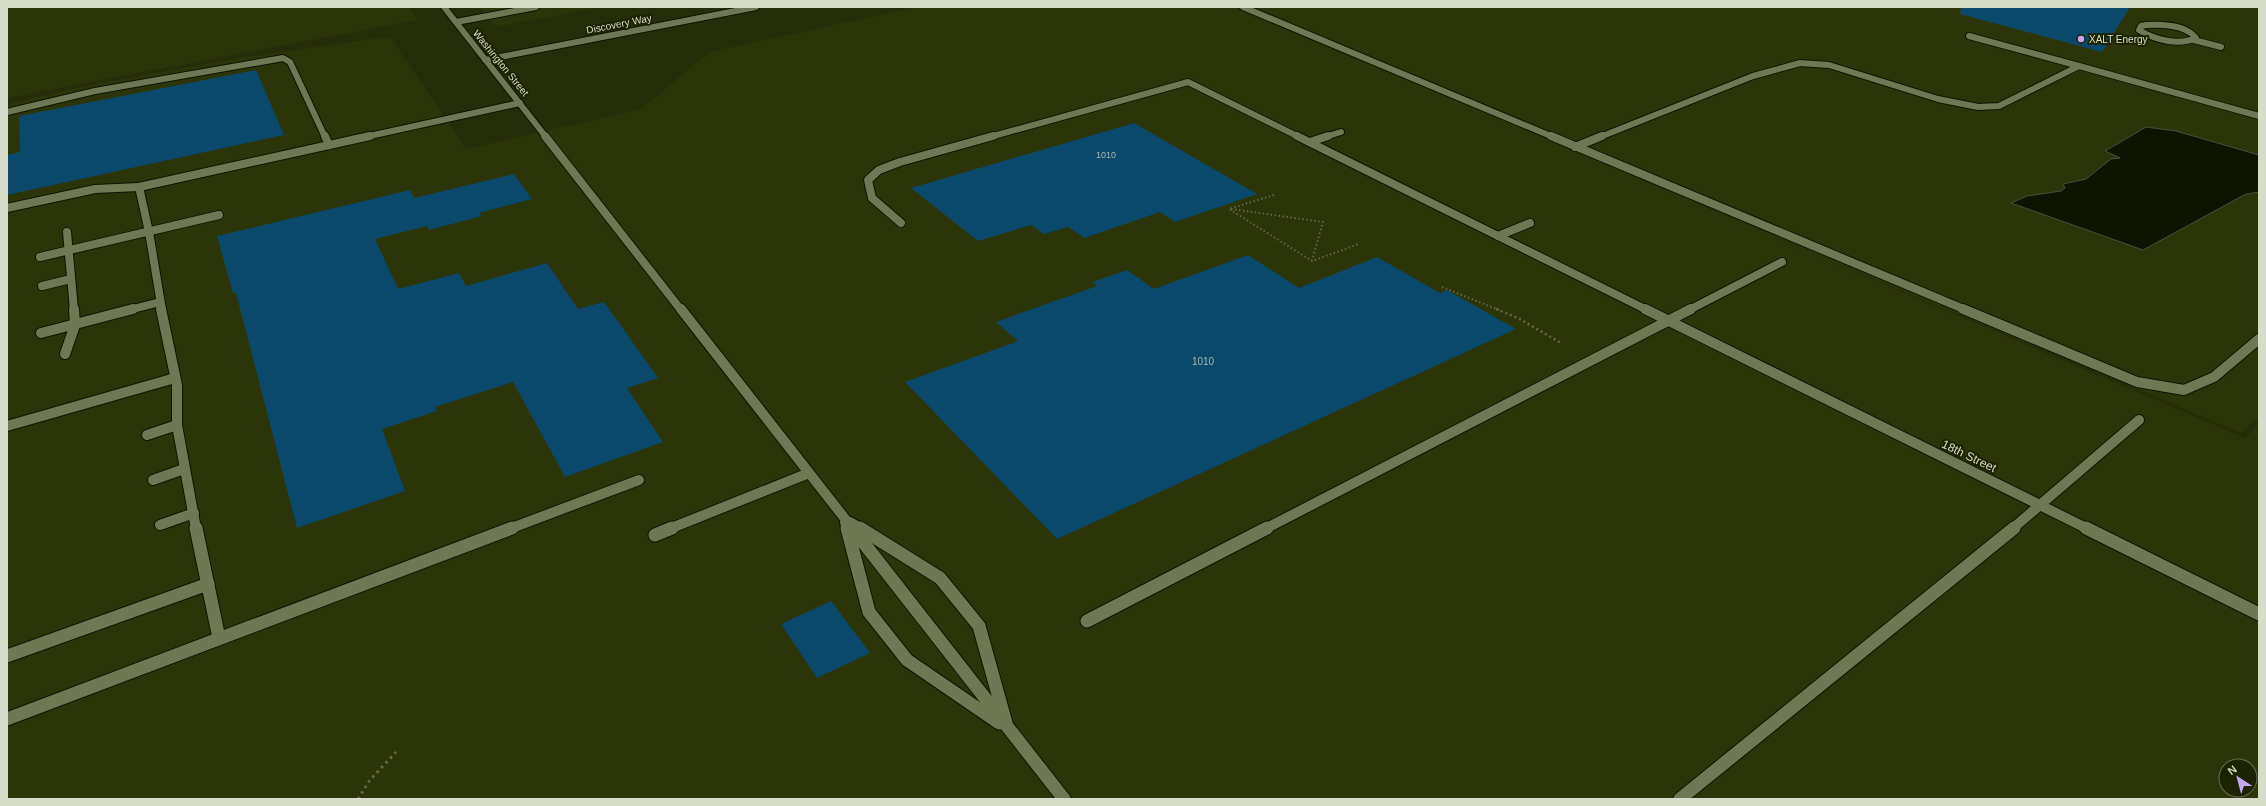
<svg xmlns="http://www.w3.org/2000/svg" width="2266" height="806" viewBox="0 0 2266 806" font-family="Arial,sans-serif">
  <rect width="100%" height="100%" fill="#262d09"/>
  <g fill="#2c3508" fill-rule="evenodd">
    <path d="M7,7H409L418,20L7,98Z"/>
    <path d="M479,7H603L496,27Z"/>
    <path d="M916,7H2259V417L2241,433L1745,225L2245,438L2259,424V799H7V104L95,84L239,58L379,38H391L466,149L641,109L709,52ZM2226,766H2250V790H2226Z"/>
  </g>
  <path fill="#0f1400" stroke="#4b503c" d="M2146,127L2176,131L2259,155V192L2246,194L2143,250L2011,203L2027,196L2061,191L2065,188L2063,184L2086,179L2111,159L2120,158L2105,151Z"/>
  <g fill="#0a496c">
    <path d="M1961,7H2130L2102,52L1960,14Z"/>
    <path d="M256,70L284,135L7,195V155L20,152L19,116Z"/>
    <path d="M1134,123L1257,194L1175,222L1160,212L1084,238L1068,227L1044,234L1031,225L978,241L911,188Z"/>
    <path d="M514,174L532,199L479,213L482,216L429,230L427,226L375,239L398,289L459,273L466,286L547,263L578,309L604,302L658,378L627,388L663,442L565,477L513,382L435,407L437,411L382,429L405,491L297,528L236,293H233L217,236L410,190L414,198Z"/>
    <path d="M1248,255L1299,288L1377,257L1440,293L1447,290L1516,329L1057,539L905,382L1018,341L996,322L1097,286L1092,282L1127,270L1154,289Z"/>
    <path d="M831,601L870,653L817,678L781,624Z"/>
  </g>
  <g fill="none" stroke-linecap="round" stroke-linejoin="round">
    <g stroke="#0f1400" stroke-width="8">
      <g id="minor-far3">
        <path d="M444,7L546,137"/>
        <path d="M1243,7L1553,137"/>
        <path d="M456,22L536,7"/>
        <path d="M2146,25C2162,24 2185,24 2196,38C2179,46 2155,40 2139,30L2141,26Z"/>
        <path d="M1969,36L2079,66"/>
        <path d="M2194,40L2221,47"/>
        <path d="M485,60L756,7"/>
        <path d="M7,112L95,91L283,58L290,62L325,137"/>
        <path d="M365,137L520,103"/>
        <path d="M990,137L1188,82L1299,137"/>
        <path d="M1325,137L1341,132"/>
        <path d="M1600,137L1753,76L1800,63L1829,65L1938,99L1978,107L1999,106L2079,66L2259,116"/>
      </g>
    </g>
    <g stroke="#0f1400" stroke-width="10">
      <g id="minor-far2">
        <path d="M325,136L329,145"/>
        <path d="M545,136L681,310"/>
        <path d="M1297,136L1647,310"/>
        <path d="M1551,136L1966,310"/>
        <path d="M1310,142L1328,136"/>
        <path d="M1575,147L1602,136"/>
        <path d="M7,208L95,189L139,187"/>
        <path d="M901,223L872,198L868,180L879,170L900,162L993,136"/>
        <path d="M67,232L74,310"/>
        <path d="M1498,236L1530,223"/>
        <path d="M40,257L219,215"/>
        <path d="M42,286L71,279"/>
        <path d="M129,310L160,302"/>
        <path d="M162,310L149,232L139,187L370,136"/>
        <path d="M1689,310L1782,262"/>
      </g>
    </g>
    <g stroke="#0f1400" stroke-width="12">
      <g id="minor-far1">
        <path d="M161,309L177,385V425L196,529"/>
        <path d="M681,309L853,529"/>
        <path d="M1645,309L2088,529"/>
        <path d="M1963,309L2137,382L2184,390L2214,377L2259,339"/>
        <path d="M41,333L133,309"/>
        <path d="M65,354L75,325L74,309"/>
        <path d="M7,426L175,378"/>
        <path d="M147,435L177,425"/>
        <path d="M153,480L184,469"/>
        <path d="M845,522L847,529"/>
        <path d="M850,522L862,529"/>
        <path d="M160,525L194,513"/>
        <path d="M509,529L639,480"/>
        <path d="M669,529L809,473"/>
        <path d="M1265,529L1691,309"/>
        <path d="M2012,529L2139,420"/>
      </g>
    </g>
    <g stroke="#0f1400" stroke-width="15">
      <g id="minor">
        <path d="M196,528L219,638"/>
        <path d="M847,528L869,612L907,660L999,723"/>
        <path d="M852,528L1064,799"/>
        <path d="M860,528L940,578L979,626L1006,723"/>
        <path d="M2086,528L2259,614"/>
        <path d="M655,535L672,528"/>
        <path d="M1087,621L1267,528"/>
        <path d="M7,656L208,584"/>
        <path d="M7,719L512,528"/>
        <path d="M1680,799L2014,528"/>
      </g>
    </g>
    <g stroke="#626849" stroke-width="2" stroke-dasharray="1.5 2.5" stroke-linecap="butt">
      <path d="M1274,195L1229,209L1312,261L1359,244"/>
      <path d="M1231,209L1323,222L1312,260"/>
      <path d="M1442,287L1499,310"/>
    </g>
    <path stroke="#626849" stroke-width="2.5" stroke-dasharray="2 3" stroke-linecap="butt" d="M1496,309L1518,318L1561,343"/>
    <path stroke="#626849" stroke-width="3" stroke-dasharray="2.5 4" stroke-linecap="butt" d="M358,799L370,780L396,752"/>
    <use href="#minor-far3" stroke="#6e7853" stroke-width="6"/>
    <use href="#minor-far2" stroke="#6e7853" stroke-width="8"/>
    <use href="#minor-far1" stroke="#6e7853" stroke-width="10"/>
    <use href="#minor" stroke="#6e7853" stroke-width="13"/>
  </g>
  <circle fill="#c2a8f3" stroke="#1c2301" stroke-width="1.5" cx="2081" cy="39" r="4"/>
  <g text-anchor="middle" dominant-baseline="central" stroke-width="4" stroke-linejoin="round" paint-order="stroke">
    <g font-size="9" fill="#a4b8b2">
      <text x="1106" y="155">1010</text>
    </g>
    <g font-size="10" fill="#d8ddc9" stroke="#1c2301">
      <text transform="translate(619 24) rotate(-11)">Discovery Way</text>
      <text transform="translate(501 63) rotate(51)">Washington Street</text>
    </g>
    <g font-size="10" fill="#d8ddc9" stroke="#1c2301" text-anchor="start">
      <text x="2089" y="39">XALT Energy</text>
    </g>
    <g font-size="10" fill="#a4b8b2">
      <text x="1203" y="361">1010</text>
    </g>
    <g font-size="12" fill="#d8ddc9" stroke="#1c2301">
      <text transform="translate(1969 456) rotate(26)">18th Street</text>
    </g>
  </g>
  <rect width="2266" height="806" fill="none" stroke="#d8ddc9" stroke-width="16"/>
  <g transform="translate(2238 778) rotate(324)"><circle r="19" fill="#1c2301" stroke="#676d51"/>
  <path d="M0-3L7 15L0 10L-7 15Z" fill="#c2a8f3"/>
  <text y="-6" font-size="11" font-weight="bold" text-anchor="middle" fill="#d8ddc9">N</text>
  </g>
</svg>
